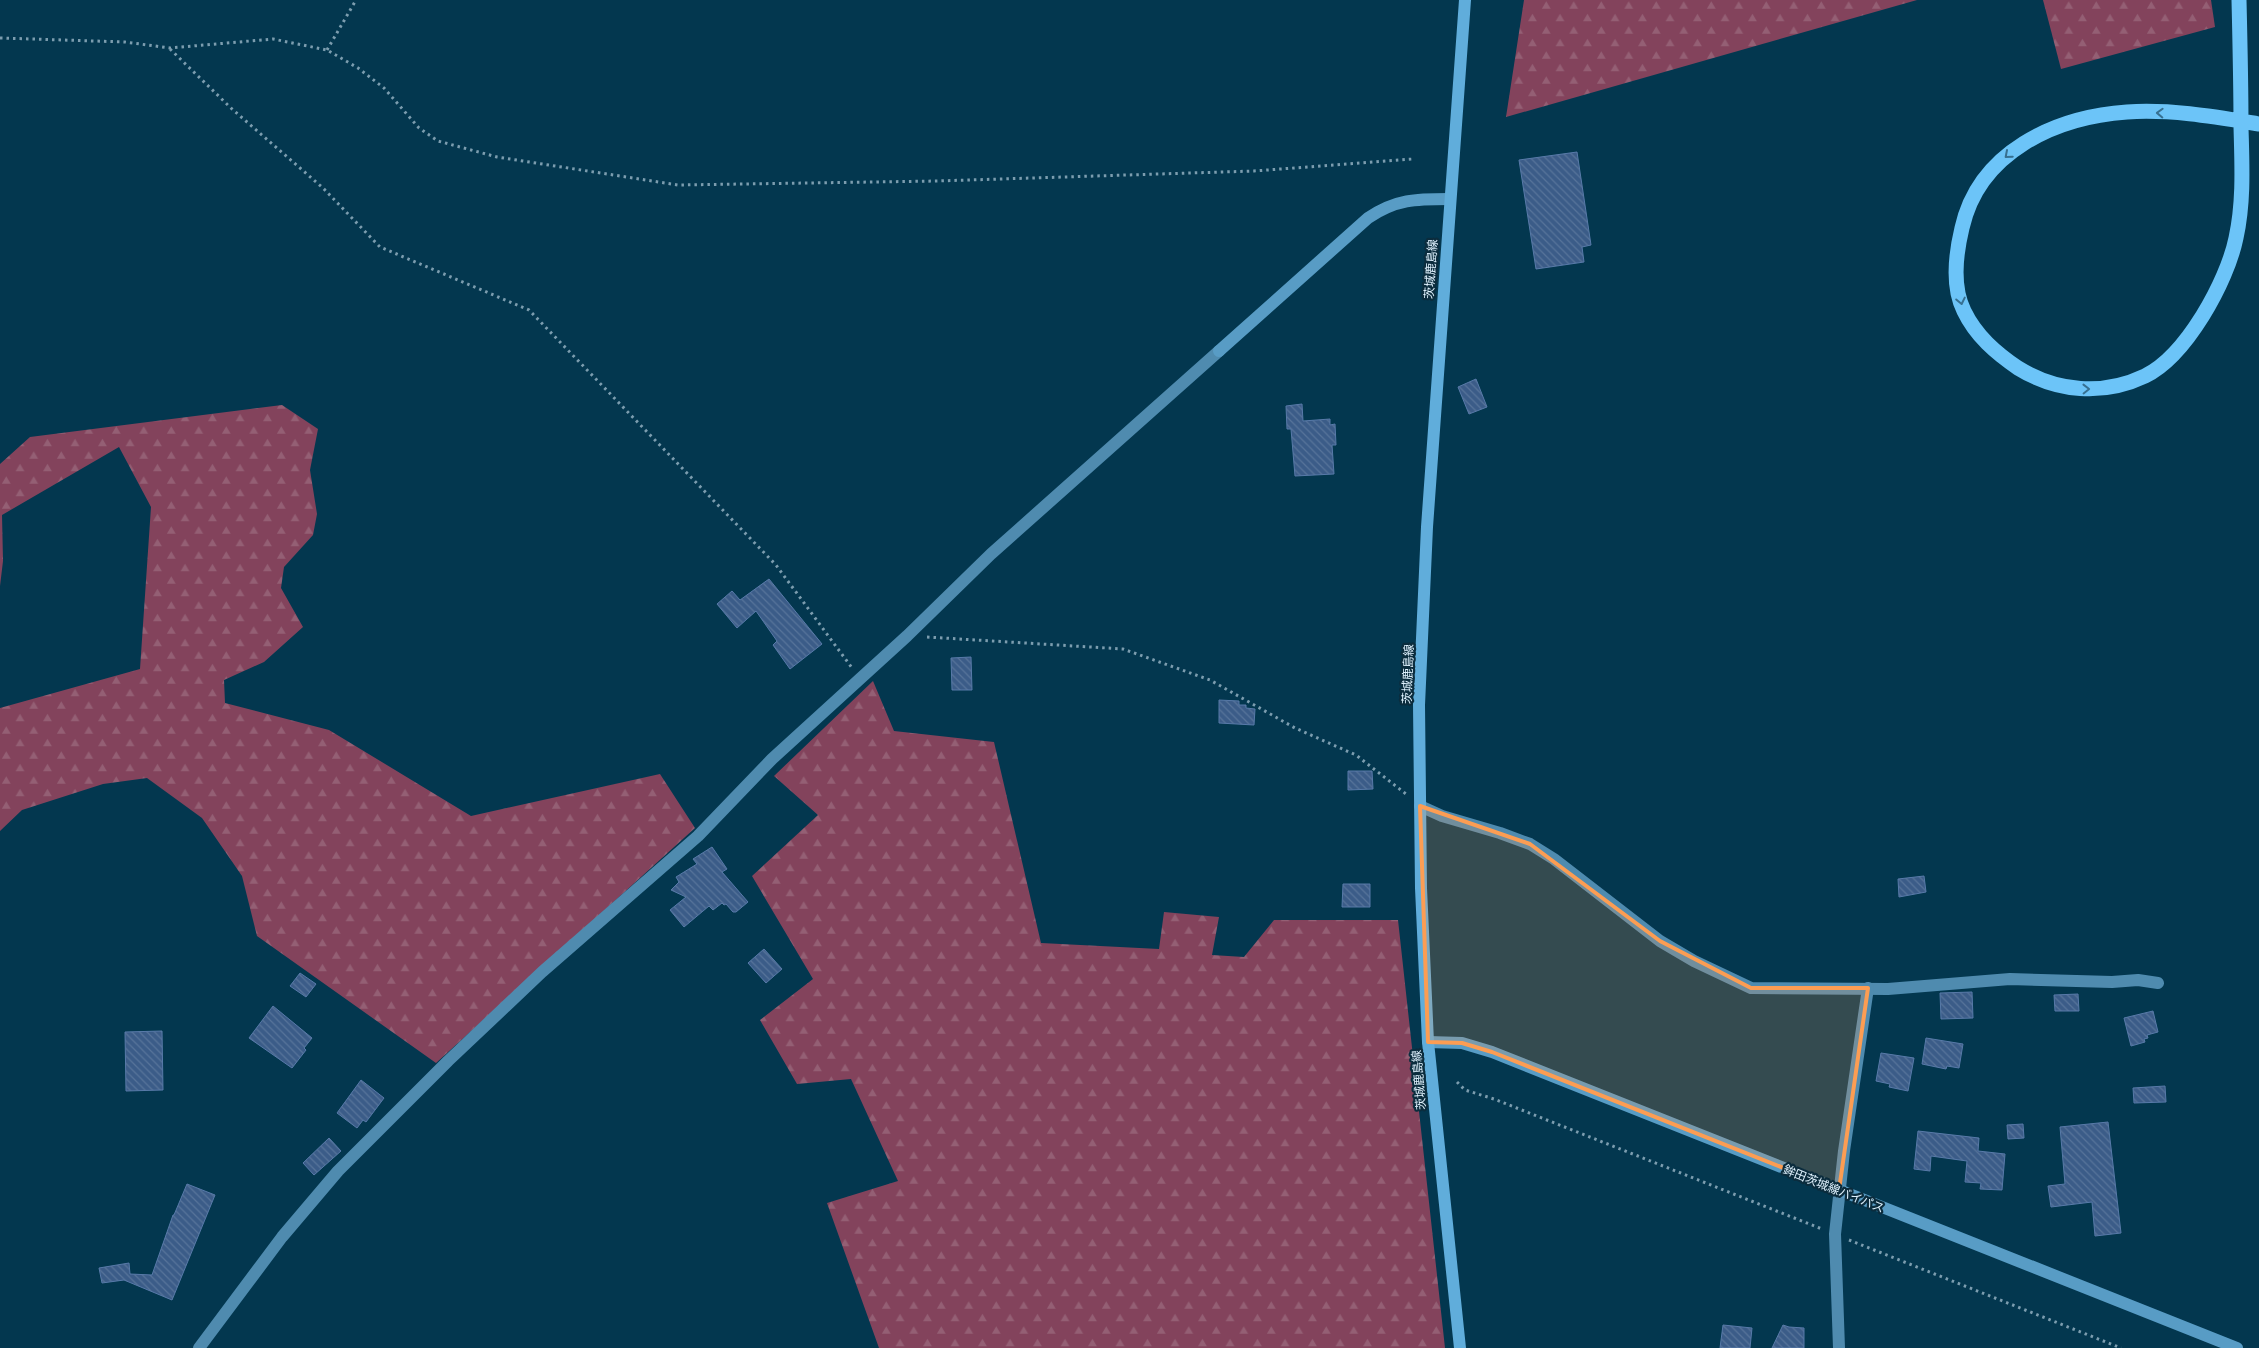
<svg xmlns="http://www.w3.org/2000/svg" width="2259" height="1348" viewBox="0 0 2259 1348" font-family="Literata,'Noto Sans JP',serif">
  <defs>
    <pattern id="forest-firs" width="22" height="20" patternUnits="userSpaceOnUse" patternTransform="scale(1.25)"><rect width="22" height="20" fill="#83435c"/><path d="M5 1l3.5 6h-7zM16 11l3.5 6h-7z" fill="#945f74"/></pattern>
    <pattern id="building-back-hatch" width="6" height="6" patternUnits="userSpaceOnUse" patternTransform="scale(1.25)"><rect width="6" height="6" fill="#3b5c88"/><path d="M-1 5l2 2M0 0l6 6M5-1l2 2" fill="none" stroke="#57749a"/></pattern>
  </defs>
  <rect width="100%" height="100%" fill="#03374f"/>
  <g fill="url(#forest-firs)">
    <path d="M1524,0H1917L1506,117Z"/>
    <path d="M2043,0H2211L2215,27L2061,69Z"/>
    <path d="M282,405L318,429L310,470L317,514L313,535L284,567L281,588L303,627L264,662L224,680L225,703L329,730L471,816L660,774L695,828L436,1063L257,936L242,876L202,818L147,778L103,784L22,810L0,831V708L140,669L151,507L119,447L2,515L3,561L0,586V464L30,437Z"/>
    <path d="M873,681L894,731L994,742L1041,943L1159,949L1164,912L1219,917L1212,955L1244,957L1274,920H1398L1445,1348H879L827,1203L898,1181L851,1079L797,1084L760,1020L813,979L752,876L818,815L774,776Z"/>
  </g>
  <g fill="url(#building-back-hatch)" stroke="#587aa9">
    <path d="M1577,152L1591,245L1582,247L1584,262L1536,269L1519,160Z"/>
    <path d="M1476,379L1487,407L1469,414L1458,387Z"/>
    <path d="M1302,404L1303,421L1330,419V425L1335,424L1336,445H1332L1334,474L1295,476L1291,429H1287L1286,406Z"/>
    <path d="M769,579L822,644L790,669L773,645L777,641L756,611L737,628L717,604L732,591L740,600Z"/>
    <path d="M971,657L972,690H952L951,658Z"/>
    <path d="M1219,700L1239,701V705H1246V708L1255,709L1254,725L1219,723Z"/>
    <path d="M1348,771H1372L1373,789L1348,790Z"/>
    <path d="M712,847L727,869L722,872L748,902L736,912H733L726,904L724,905L722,903L713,910L709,906L684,927L670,910L686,897L671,890L679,882L676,877L697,864L693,859Z"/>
    <path d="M1924,876L1926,892L1899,897L1898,879Z"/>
    <path d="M1343,884H1370V907H1342Z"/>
    <path d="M764,949L782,969L766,983L748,963Z"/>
    <path d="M300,973L316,984L306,997L290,986Z"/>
    <path d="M1972,992L1973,1018L1941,1019L1940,993Z"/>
    <path d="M2078,994L2079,1011H2055L2054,995Z"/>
    <path d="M273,1006L312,1038L304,1048L306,1050L292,1068L249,1038Z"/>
    <path d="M2153,1011L2158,1032L2147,1035L2148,1038L2144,1039L2145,1042L2131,1046L2124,1018Z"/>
    <path d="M162,1031L163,1090L126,1091L125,1032Z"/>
    <path d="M1926,1038L1963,1044L1959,1068L1947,1066L1946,1069L1922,1064Z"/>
    <path d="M1881,1053L1914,1058L1908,1091L1889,1087L1890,1084L1876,1081Z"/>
    <path d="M361,1080L384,1098L366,1122L363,1120L357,1128L337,1113Z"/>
    <path d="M2165,1086L2166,1102L2134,1103L2133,1088Z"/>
    <path d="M2108,1122L2121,1233L2095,1236L2092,1202L2051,1207L2048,1186L2065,1184L2060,1127Z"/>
    <path d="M2023,1124L2024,1138L2008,1139L2007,1125Z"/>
    <path d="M1918,1131L1979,1138L1978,1151L2005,1154L2002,1190L1980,1189L1981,1183L1965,1182L1967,1161L1931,1156L1930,1171L1914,1169Z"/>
    <path d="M329,1138L341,1151L314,1175L303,1163Z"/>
    <path d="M187,1184L215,1195L172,1300L124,1280L102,1283L99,1268L129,1263L130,1274L152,1275L173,1215H174Z"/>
    <path d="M1723,1325L1752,1328L1750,1348H1720Z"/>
    <path d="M1783,1325L1789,1327L1804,1328V1348H1772Z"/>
  </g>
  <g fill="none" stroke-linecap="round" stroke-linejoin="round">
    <g stroke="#7c9daf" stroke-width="3" stroke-dasharray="2.5 4" stroke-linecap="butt">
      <path d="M0,38L125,42L170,48L273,39L327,50L358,68L384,88L419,128L438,141L497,157L678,185L937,181L1254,171L1413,159"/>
      <path d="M170,49L232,109L323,188L380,247L529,310L776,565L852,668"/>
      <path d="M327,50L356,0"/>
      <path d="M927,637L1123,649L1210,680L1295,728L1356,755L1406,794"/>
      <path d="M1457,1082L1465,1090L1494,1099L1822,1229"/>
      <path d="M1849,1240L2121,1348"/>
    </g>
    <g stroke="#4f8baf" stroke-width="12">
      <path d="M1420,806L1442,816L1500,833L1530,844L1554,859L1660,941L1694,961L1751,988L1888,989L2010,979L2112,982L2138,980L2158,983"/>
      <path d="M199,1348L282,1237L338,1171L448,1061L542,972L698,836L772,759L907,636L991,554L1219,351"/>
      <path d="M1839,1348L1835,1234L1844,1151L1868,988"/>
    </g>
    <g stroke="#589cc5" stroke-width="12">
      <path d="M1219,351L1368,218C1396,199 1416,199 1449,199"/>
      <path d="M1428,1042L1462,1043L1492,1052L2237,1348"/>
    </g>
    <path stroke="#60addb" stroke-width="12" d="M1460,1348L1428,1042L1421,888L1419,705L1427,527L1465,0"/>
    <path stroke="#6cc4f8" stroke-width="15" d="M2239,0C2240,42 2241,85 2241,127C2242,165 2244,201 2236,238C2227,282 2186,356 2145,376C2103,396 2057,392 2018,368C1996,353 1976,336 1964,311C1952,287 1956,253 1962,228C1979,152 2055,117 2127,112C2171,109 2216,117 2259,124"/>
  </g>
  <defs><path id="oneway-chevron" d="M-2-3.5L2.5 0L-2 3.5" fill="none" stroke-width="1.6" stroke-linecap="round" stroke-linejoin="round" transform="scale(1.25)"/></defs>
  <g stroke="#377091">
    <use href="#oneway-chevron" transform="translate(2160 113) rotate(-178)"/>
    <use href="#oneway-chevron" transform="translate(2008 155) rotate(139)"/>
    <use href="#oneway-chevron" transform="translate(1961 301) rotate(78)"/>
    <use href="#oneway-chevron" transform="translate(2086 389) rotate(-1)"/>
  </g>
  <path fill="#fc9d53" fill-opacity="0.2" stroke="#fc9d53" stroke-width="4" stroke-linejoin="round" d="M1420,806L1530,844L1660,941L1751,988H1868L1839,1190L1492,1052L1462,1043L1428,1042Z"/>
  <g text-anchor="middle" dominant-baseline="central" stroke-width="4.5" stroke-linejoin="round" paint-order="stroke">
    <g font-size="12" fill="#e0f2fe" stroke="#0b2c3d">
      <text transform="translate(1430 269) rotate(-86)">茨城鹿島線</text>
      <text transform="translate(1407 674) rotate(-88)">茨城鹿島線</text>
      <text transform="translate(1418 1080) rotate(-95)">茨城鹿島線</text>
      <text transform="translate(1834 1188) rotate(22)">鉾田茨城線バイパス</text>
    </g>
  </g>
</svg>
